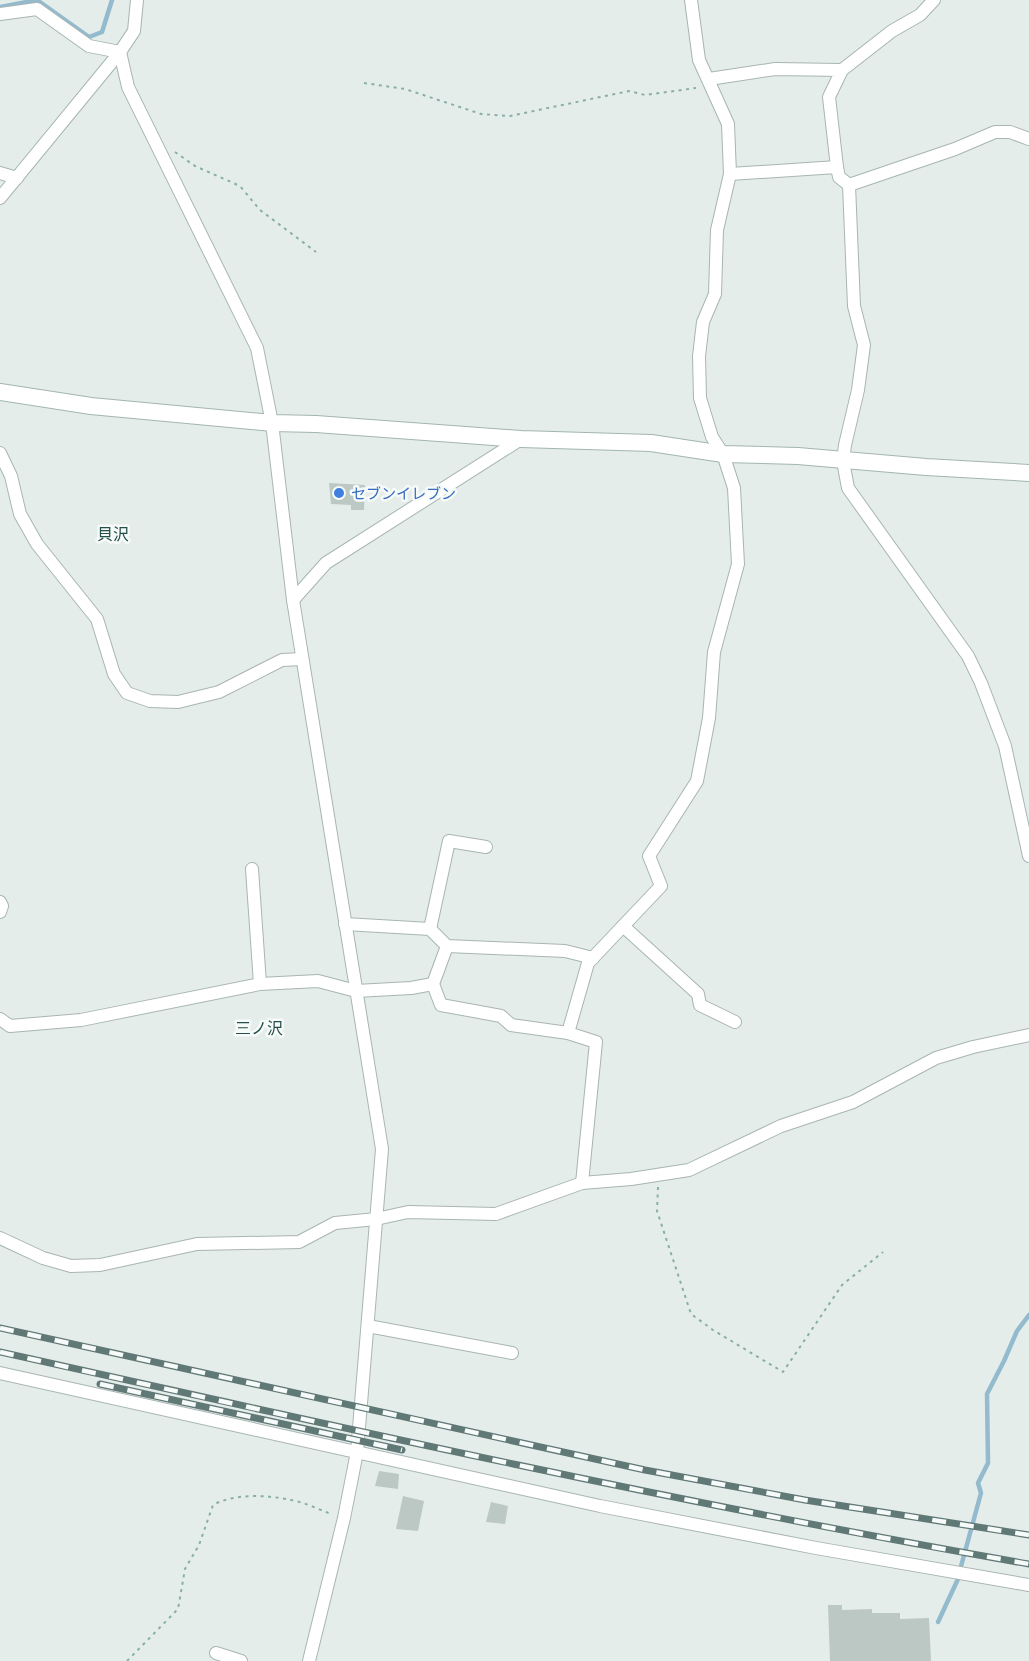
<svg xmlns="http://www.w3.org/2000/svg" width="1029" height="1661" viewBox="0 0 1029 1661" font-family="Mulish,'Noto Sans JP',sans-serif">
  <rect width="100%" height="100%" fill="#e5edeb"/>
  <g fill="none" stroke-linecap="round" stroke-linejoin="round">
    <g stroke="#93bbcd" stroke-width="4.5">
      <path d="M0,7L37,0L89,37L102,32L112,0"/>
      <path d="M960,1570L981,1493L978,1483L988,1463L987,1394L1004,1361L1017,1331L1029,1315"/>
      <path d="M938,1622L958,1579"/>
    </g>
  </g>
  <g fill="#bbc8c4">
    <path d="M329,483L365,485L364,510H351V505L331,504Z"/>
    <path d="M379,1471L399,1474L398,1489L375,1486Z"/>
    <path d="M403,1496L424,1501L418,1531L396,1529Z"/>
    <path d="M491,1502L508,1506L505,1524L486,1522Z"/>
    <path d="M828,1605H842V1610L872,1609V1613H900V1619L929,1618L931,1661H830Z"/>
  </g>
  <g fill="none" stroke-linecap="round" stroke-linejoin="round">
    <g stroke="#a8b5b3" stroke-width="14">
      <g id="street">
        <path d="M0,14L37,9L89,46L120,52L128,87L257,348L272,423L293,600L382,1149L357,1452L344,1518L309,1661"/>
        <path d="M842,70L892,31L920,15L934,0"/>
        <path d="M709,79L775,69L842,70L829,97L837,167"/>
        <path d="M0,173L17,178"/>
        <path d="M730,174L837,167L839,177L849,185"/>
        <path d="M849,185L854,306L864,345L858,390L845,445L843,461L848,488L968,656L981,683L1005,746L1029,856"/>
        <path d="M849,185L955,149L995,132H1010L1029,139"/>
        <path d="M0,198L120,52L134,31L137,0"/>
        <path d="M0,453L11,476L20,514L37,544L97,619L114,674L127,693L150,701L178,702L219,692L282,660L302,659"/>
        <path d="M293,600L326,563L521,439"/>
        <path d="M252,869L260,984"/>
        <path d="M0,902L2,906L0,912"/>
        <path d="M345,924L430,929L447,946L565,951L593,958"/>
        <path d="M623,926L698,994L700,1005L735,1022"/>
        <path d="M430,929L449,841L486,847"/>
        <path d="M447,946L433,984L441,1005L501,1016L511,1025L568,1033"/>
        <path d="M0,1019L10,1026L81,1020L260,984L318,981L356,991L411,988L433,984"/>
        <path d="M582,1183L596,1042L568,1033L588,963L661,886L649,856L697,781L709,718L714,652L738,564L734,488L723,454L712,437L700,398L699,356L703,322L715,294L717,230L730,174L728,124L699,60L691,0"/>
        <path d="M0,1238L43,1258L71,1266L100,1265L197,1244L299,1242L335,1223L376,1219L408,1212L496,1214L582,1183L631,1179L689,1170L781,1126L853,1102L936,1058L973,1047L1029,1035"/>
        <path d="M368,1326L512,1353"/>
        <path d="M0,1373L600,1506L816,1548L1029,1585"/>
        <path d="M216,1653L241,1661"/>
      </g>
    </g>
    <g stroke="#a2b5b1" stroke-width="18">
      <path id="secondary" d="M0,392L91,406L272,423L316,424L521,439L651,443L723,454L798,456L926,467L1029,473"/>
    </g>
    <g stroke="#89aea8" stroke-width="2" stroke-dasharray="3 4.5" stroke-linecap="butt">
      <path d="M364,83L405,89L481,114L510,116L629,91L645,95L696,88"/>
      <path d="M175,152L195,166L240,186L260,210L316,252"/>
      <path d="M658,1187L657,1211L691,1314L713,1330L783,1372L842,1285L883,1252"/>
      <path d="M127,1661L178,1609L185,1569L199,1545L213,1505C234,1493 268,1495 291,1500C304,1502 318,1509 331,1514"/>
    </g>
    <use href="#street" stroke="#fff" stroke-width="12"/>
    <use href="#secondary" stroke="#fff" stroke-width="16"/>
    <g stroke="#617976" stroke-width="7">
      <g id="rail">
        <path d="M0,1328L645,1470L805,1500L1029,1535"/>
        <path d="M0,1352C342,1428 684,1504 1029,1564"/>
        <path d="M100,1384L402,1450"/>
      </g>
    </g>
    <use href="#rail" stroke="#f6faf8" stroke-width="4.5" stroke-dasharray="14" stroke-linecap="butt"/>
  </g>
  <circle fill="#3f7fe0" stroke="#f6faf8" stroke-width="2" cx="339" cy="493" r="6"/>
  <g text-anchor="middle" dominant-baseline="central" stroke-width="5" stroke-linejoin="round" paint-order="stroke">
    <g font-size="15" fill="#366cbe" stroke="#f6faf8" text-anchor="start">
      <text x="351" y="493">セブンイレブン</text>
    </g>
    <g font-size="16" fill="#234e4a" stroke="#f6faf8">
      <text x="113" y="534">貝沢</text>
      <text x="259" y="1028">三ノ沢</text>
    </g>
  </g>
</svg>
